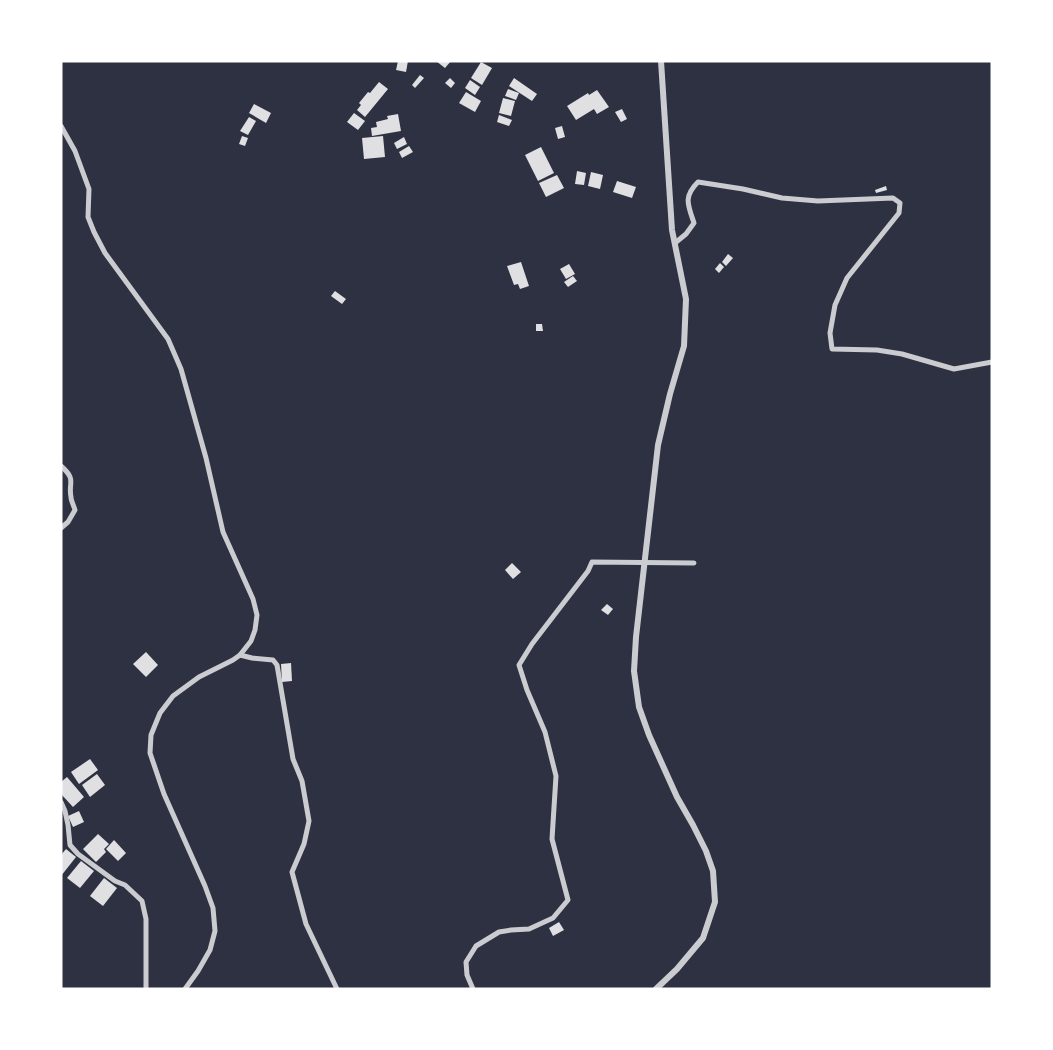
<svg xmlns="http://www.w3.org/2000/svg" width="1053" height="1050" viewBox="0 0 1053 1050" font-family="Roboto,sans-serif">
  <rect width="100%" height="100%" fill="#2d3142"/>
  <g fill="#e0e0e3">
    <path d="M398,61H408L406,72L396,70Z"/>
    <path d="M436,61H451L445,68Z"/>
    <path d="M481,62L492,68L482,85L471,78Z"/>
    <path d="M420,75L424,78L415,88L412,85Z"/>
    <path d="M450,78L455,83L451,88L445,83Z"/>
    <path d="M514,78L537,94L532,101L509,86Z"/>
    <path d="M470,80L480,87L475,95L465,88Z"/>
    <path d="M379,82L388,89L365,117L357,110L361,105L359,103L368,92L370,93Z"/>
    <path d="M508,89L519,93L516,100L505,96Z"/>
    <path d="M597,90L609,107L597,114L594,109L576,120L567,106L588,93L589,95Z"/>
    <path d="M466,92L481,101L475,112L459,103Z"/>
    <path d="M503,98L515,101L511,116L499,113Z"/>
    <path d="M254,104L271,113L266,123L249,113Z"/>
    <path d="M622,109L627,119L621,122L615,112Z"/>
    <path d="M354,113L365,121L358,130L347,122Z"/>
    <path d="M398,114L401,131L372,136L371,128L377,127L376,122L388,119L387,116Z"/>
    <path d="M499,115L512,120L509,126L497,122Z"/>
    <path d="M249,117L256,121L248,135L240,131Z"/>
    <path d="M562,126L565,137L558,139L555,128Z"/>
    <path d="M242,136L248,138L245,146L239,144Z"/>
    <path d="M383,136L385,157L364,159L362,138Z"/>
    <path d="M404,137L407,144L397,149L394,143Z"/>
    <path d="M409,146L413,152L402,158L399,152Z"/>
    <path d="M541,147L554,173L538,181L525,155Z"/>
    <path d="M577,171L586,173L584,185L575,184Z"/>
    <path d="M591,172L603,175L600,189L588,186Z"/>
    <path d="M557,175L564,188L546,197L539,183Z"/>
    <path d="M617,181L636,187L632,198L613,192Z"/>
    <path d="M886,186L887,190L876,193L875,190Z"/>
    <path d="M728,254L733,258L726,266L722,262Z"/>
    <path d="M521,262L529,286L520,289L518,284L514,285L507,266Z"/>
    <path d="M720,263L724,267L719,273L715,269Z"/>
    <path d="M569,264L575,274L566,279L560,269Z"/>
    <path d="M573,276L577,281L568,287L564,282Z"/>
    <path d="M335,291L346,299L342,304L331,296Z"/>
    <path d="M536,324H542L543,331H536Z"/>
    <path d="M512,563L521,572L513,579L505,570Z"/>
    <path d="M607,604L613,609L608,615L601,610Z"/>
    <path d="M146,652L158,665L146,677L133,664Z"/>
    <path d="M291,663L292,681L282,682L281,664Z"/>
    <path d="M90,759L98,770L79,784L71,772Z"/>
    <path d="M97,774L105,785L90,797L82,785Z"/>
    <path d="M67,777L84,797L73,807L61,794V782Z"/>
    <path d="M79,811L84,822L73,827L68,816Z"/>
    <path d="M98,834L109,844L104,849L106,852L96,862L83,849Z"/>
    <path d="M114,840L126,853L118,861L106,849Z"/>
    <path d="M66,849L76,857L61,876V855Z"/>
    <path d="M81,861L94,871L80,888L67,878Z"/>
    <path d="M104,878L117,888L103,906L90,896Z"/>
    <path d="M559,922L564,930L553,936L549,928Z"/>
  </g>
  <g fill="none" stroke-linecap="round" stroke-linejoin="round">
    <g stroke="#caccd0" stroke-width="5">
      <path d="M61,126L75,151L89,189L88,217L94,232L105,253L168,339L181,369L206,458L223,532L253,599L257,615L255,630L251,641L240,655L233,660L199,677L173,696L160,713L151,735L150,753L164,794L205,886L213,908L215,931L210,950L198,971L185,989"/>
      <path d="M675,243L686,234L694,223C688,205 683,197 698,182L743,189L782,198L818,201L893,198L900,203L899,213L847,278L835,305L830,333L832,349L877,350L902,354L954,369L992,362"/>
      <path d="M61,466C77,480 68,482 71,497C71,501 74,506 75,510L68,522L61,528"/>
      <path d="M240,655L252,658L273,660L277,665L293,759L302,781L309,821L304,844L292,872L306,924L337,989"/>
      <path d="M61,802L65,811L68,825L70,845L78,854L115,881L125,885L142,901L146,919V989"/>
      <path d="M473,989L467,975L466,962L476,946L499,932L511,930L529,929L553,918L568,900L552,839L556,776L545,732L527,690L519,665L532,644L588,571L592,562L694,563"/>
    </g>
    <path stroke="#caccd0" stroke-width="6" d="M656,989L677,969L703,938L715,902L713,871L706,851L693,825L677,797L649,735L639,707L634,671L636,637L658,445L670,394L684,346L686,299L672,230L661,61"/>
  </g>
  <rect width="1053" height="1050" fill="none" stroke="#ffffff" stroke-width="125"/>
</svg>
